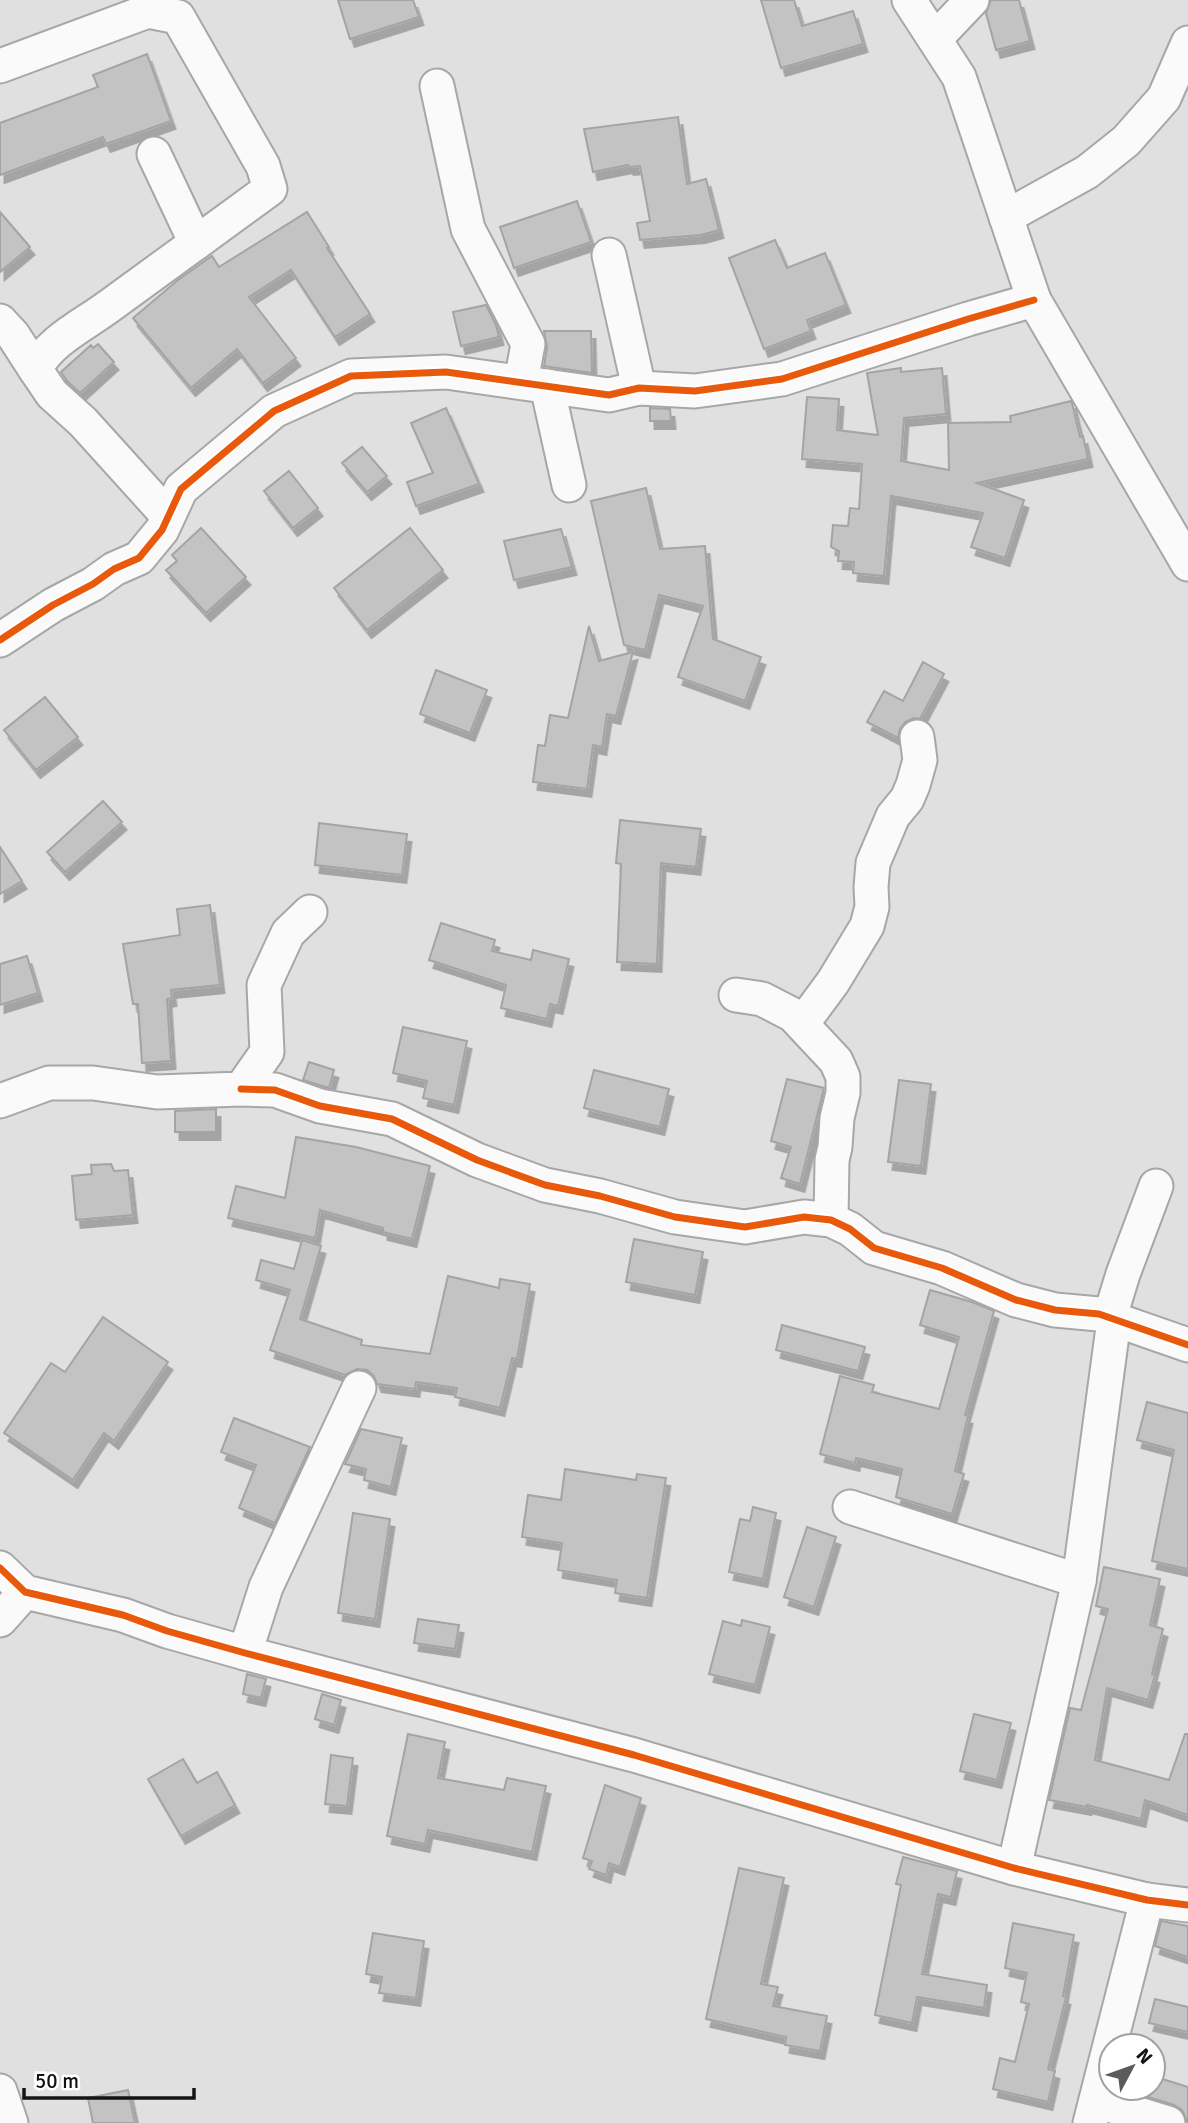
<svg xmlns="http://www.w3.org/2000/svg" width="1188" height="2123" viewBox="0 0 1188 2123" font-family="Signika,sans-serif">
  <defs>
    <filter id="shadow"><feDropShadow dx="4.5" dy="8" stdDeviation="0" flood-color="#0004"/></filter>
  </defs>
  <rect width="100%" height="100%" fill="#e0e0e1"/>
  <g fill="#c3c3c4" stroke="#a4a4a4" stroke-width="2" filter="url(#shadow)">
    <path d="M338,0H413L419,17L350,39Z"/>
    <path d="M761,0H794L802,26L853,11L863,44L781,68Z"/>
    <path d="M991,0H1019L1030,41L996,50L986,13Z"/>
    <path d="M147,54L171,121L106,144L103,137L0,175V123L98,87L93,75Z"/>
    <path d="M678,117L687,184L706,179L719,230L701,235L640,240L637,223L650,221L640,166L629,167L628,165L593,172L584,129Z"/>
    <path d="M577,201L591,242L514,268L500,227Z"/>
    <path d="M0,212L30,247L0,272Z"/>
    <path d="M307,212L329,247L327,248L370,314L335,337L291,270L249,297L296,358L263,383L237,349L191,388L133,318L178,280L212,256L219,267Z"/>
    <path d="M775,240L787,268L825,253L846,305L807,320L811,331L764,349L729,258Z"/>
    <path d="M486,305L496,325L499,337L461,346L453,312Z"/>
    <path d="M544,331H591L592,373L544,366L547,347Z"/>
    <path d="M98,344L114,362L80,393L67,381L61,372L91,345L93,348Z"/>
    <path d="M901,368V372L942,368L946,414L904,418L901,461L949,470L948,423L1011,422L1010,416L1071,401L1072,403L1080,437L1083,436L1088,459L977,483L1024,500L1005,558L971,547L983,513L891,496L884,576L853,573L854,562L838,561L839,551L831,547L833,525L848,526L850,508L859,509L862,464L802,459L807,397L839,399L837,430L878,435L867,373Z"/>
    <path d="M446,408L479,484L416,506L407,482L433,473L411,423Z"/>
    <path d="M650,408L670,409L671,421H650Z"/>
    <path d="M362,447L387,476L367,492L342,463Z"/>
    <path d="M289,471L318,508L293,528L264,491Z"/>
    <path d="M646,488L660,549L705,546L713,639L761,657L745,701L678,677L703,606L659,595L645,650L624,645L591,501Z"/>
    <path d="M201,528L246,577L206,613L166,570L177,561L172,555Z"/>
    <path d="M410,528L443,570L367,630L334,588Z"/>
    <path d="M561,529L572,567L514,580L504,541Z"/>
    <path d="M589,626L599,661L633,652L616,716L607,714L602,747L593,745L587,789L533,782L538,745L545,746L550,715L568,718Z"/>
    <path d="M923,662L944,674L920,719L914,718L905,722L900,729L898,738L867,722L884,691L903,701Z"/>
    <path d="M436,670L487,690L470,733L420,714Z"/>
    <path d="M45,697L78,737L36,770L4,730Z"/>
    <path d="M103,801L122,822L65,872L47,852Z"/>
    <path d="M620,820L701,829L696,867L661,863L657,964L617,962L621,864L616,863Z"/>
    <path d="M319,823L407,834L402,875L315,865Z"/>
    <path d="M0,847L22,881L0,894Z"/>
    <path d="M210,905L220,985L171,990L172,998L167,999L171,1061L142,1063L138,1004H133L123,944L180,935L177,909Z"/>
    <path d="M441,923L495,940L492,951L531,960L533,950L569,959L558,1006L550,1004L547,1019L501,1008L506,985L429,960Z"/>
    <path d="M27,956L38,993L0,1005V964Z"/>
    <path d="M403,1027L467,1041L454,1105L423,1098L427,1081L393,1073Z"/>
    <path d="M309,1062L334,1070L329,1088L303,1080Z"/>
    <path d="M594,1070L669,1089L660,1127L584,1108Z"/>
    <path d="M787,1079L824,1088L800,1184L781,1178L791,1147L771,1141Z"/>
    <path d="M899,1080L931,1084L921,1166L888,1162Z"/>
    <path d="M216,1109V1132H175V1111Z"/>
    <path d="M296,1137L356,1147L430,1166L412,1239L383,1232V1228L320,1210L315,1238L228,1218L236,1186L285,1198Z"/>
    <path d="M111,1164L114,1171L128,1170L133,1215L76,1220L72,1176L92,1174L91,1165Z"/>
    <path d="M634,1239L703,1252L695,1295L626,1282Z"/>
    <path d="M302,1240L321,1246L300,1319L362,1340L361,1345L430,1354L448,1276L499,1288L500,1279L530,1284L517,1359L512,1358L500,1408L455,1397L457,1388L416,1382L415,1389L377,1384L374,1376L367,1370L357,1369L345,1375L270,1350L290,1290L256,1280L261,1260L294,1269Z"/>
    <path d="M930,1290L972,1302L994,1311L965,1415L968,1416L955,1471L964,1474L952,1514L896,1497L902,1469L856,1458L855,1463L820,1454L840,1376L874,1385L872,1392L939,1409L959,1337L920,1325Z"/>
    <path d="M103,1317L168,1362L114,1441L104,1433L73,1480L4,1433L51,1363L65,1372Z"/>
    <path d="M782,1325L865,1347L858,1371L776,1350Z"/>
    <path d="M1147,1402L1188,1413V1569L1152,1561L1174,1450L1137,1440Z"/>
    <path d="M234,1418L310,1447L275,1523L239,1508L256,1465L221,1452Z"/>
    <path d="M361,1429L402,1438L391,1487L364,1480L366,1469L345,1464Z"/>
    <path d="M565,1469L636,1480L637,1474L666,1478L647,1598L615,1593L617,1580L558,1570L562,1543L522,1537L528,1495L561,1500Z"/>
    <path d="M753,1507L776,1513L763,1579L729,1572L740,1519L750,1521Z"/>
    <path d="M353,1513L390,1519L375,1619L338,1613Z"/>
    <path d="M807,1527L836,1537L814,1607L784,1597Z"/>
    <path d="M1104,1567L1160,1579L1150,1625L1163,1629L1152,1674L1155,1675L1148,1700L1107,1688L1095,1760L1169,1780L1185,1734H1188V1815L1145,1800L1141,1819L1087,1805V1807L1049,1800L1070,1708L1081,1710L1108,1609L1096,1606Z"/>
    <path d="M418,1619L459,1625L455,1649L414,1643Z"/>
    <path d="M742,1620L770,1627L755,1685L709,1674L723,1621L741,1626Z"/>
    <path d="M247,1674L266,1679L261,1698L243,1694Z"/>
    <path d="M322,1694L341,1700L334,1725L315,1719Z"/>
    <path d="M974,1714L1011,1723L997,1780L960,1771Z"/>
    <path d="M408,1734L445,1742L438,1778L504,1790L507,1778L546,1786L532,1852L428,1830L425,1844L387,1836Z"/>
    <path d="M331,1755L353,1758L347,1806L325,1804Z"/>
    <path d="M183,1759L197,1783L217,1772L235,1805L181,1836L148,1779Z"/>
    <path d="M605,1785L641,1798L620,1867L609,1863L606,1875L589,1869L592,1861L583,1858Z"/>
    <path d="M903,1857L957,1871L951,1897L938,1894L922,1974L987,1985L984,2008L917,1997L912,2023L875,2015L901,1885L896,1884Z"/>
    <path d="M739,1868L784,1878L761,1984L778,1987L773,2006L827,2016L820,2051L785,2045L786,2037L706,2019Z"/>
    <path d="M1161,1921L1188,1926V1957L1155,1946Z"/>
    <path d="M1013,1923L1074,1935L1063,1996L1066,1997L1048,2069L1055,2071L1048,2102L993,2089L1000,2058L1015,2062L1029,2004L1021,2002L1027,1973L1005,1968Z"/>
    <path d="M373,1933L424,1941L416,1998L379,1993L382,1977L366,1974Z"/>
    <path d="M1155,1999L1188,2007V2032L1149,2023Z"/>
    <path d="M1153,2076L1188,2087V2123L1182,2110L1174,2105L1128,2091L1129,2088H1153Z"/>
    <path d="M128,2090L135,2123H93L88,2098Z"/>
  </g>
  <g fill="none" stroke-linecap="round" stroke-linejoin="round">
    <g stroke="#a7a7a8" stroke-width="37">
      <g id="minor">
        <path d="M909,0L959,77L1034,300L1188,564"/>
        <path d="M935,39L972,0"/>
        <path d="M0,66L148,11L178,17L263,166L270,189C216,228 162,268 108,307C82,326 51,340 35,369L52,394L83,422L168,516"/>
        <path d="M437,86L468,229L528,344L521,382"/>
        <path d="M154,154L196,243"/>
        <path d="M1006,217L1087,172L1126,141L1164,98L1188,43"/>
        <path d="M609,255L639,388"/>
        <path d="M0,321L13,335L35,369"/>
        <path d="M547,386L569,485"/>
        <path d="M0,640L53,605L93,584L114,569L139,558L162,530L181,489L274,411L351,376L446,372L609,395L639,388L695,391L782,379L968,319L1034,300"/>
        <path d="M736,995L762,999L793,1015L836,1061L843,1077V1093L837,1118L835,1147L832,1160L831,1220"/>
        <path d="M802,1024L833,982L867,926L872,907L871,887L873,863L893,816L907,799L913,785L920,760L917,737"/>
        <path d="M241,1089L275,1090L320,1106L392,1119L477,1160L545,1185L600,1196L675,1217L745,1227L804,1217L831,1220L850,1229L874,1248L942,1268L1016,1300L1055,1310L1099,1314L1188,1345"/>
        <path d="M0,1101L49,1083H93L157,1092L241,1089L267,1052L264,985L288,933L310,912"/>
        <path d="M850,1507L1079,1581L1014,1868"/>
        <path d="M0,1568L25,1592L123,1615L167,1631L245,1653L634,1755L1014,1868L1147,1900L1188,1905"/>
        <path d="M1079,1581L1114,1320L1112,1310L1123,1274L1156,1186"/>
        <path d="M0,1620L25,1592"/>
        <path d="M245,1653L266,1587L359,1388"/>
        <path d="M0,2091L11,2123"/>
        <path d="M1096,2101L1168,2123"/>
        <path d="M1090,2123L1147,1900"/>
      </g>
    </g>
    <use href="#minor" stroke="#fafafa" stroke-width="33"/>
    <g stroke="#fff" stroke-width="11">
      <g id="cycleway">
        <path d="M0,640L53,605L93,584L114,569L139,558L162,530L181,489L274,411L351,376L446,372L609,395L639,388L695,391L782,379L968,319L1034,300"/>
        <path d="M241,1089L275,1090L320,1106L392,1119L477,1160L545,1185L600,1196L675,1217L745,1227L804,1217L831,1220L850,1229L874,1248L942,1268L1016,1300L1055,1310L1099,1314L1188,1345"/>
        <path d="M0,1568L25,1592L123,1615L167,1631L245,1653L634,1755L1014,1868L1147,1900L1188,1905"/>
      </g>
    </g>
    <use href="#cycleway" stroke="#e8590c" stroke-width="7"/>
  </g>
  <g transform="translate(1132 2067) rotate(49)"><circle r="33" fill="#ffffff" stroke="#a1a1a1" stroke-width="2"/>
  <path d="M0-5L12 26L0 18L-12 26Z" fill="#5c5b5c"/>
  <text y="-10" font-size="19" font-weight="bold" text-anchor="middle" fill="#151415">N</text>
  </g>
  <path d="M24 2088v10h170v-10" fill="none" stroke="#151415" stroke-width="3.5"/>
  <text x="35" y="2088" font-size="21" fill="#151415" stroke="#ffffff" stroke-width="5" paint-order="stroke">50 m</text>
</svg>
